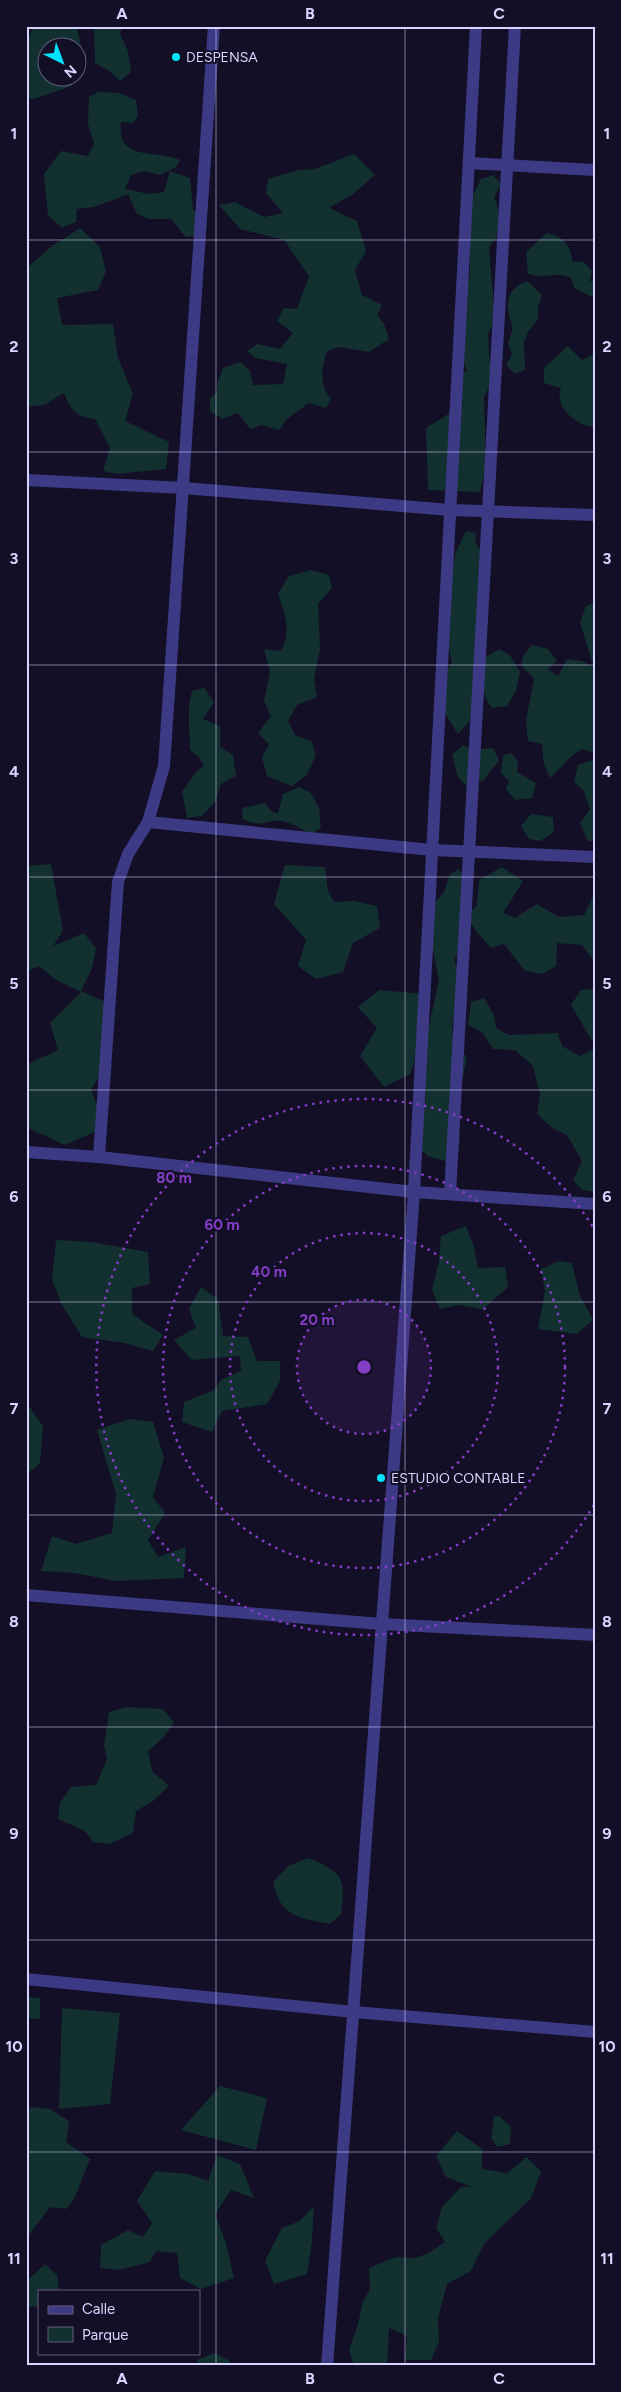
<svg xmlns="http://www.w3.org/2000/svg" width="621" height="2392" viewBox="0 0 621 2392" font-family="Figtree,sans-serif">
  <rect width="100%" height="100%" fill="#130f26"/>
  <g fill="#12302f">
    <path d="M33,26H77L81,47L78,50V48H48V78H74L72,86L34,99L26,98V48Z"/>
    <path d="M94,26H122L120,34L128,51L131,72L120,81L111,72L95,63Z"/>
    <path d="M98,92L119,93L136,100L138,116L133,123L121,122C116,162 156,149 180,160L176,167L160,175L145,171L131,175L125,189L149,194L164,192L170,171L190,178L193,209L206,222L196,236L186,237L171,219H149L137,214L128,194L94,207L77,209L76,222L62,228L48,215L44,174L61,151L88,156L94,144L88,124L89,97Z"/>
    <path d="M354,154L375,175L353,194L329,208L357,221L366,251L355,270L362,295L382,305L377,315L384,324L389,339L369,352L339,347L327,351C321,368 319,385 331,399L326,408L309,403L287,419L279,430L261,425L250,429L238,413L222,419L210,411V398L217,392L218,381L223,368L240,362L250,371L253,385L283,384L287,364L255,358L247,351L257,344L280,349L293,333L277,321L284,308L297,309L309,276L284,240L240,229L219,205L235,202L264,217L283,213L266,193L268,179L298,170L315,169Z"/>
    <path d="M493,175L501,184L494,198C501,209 497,221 499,234L489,247L495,319L488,334L491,383L484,397L486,466L480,492L428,490L426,428L463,405L459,373L467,372C457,347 475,336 457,309L470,276V201L481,179Z"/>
    <path d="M80,228L100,247L106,271L98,290L57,298L62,325L113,324L118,358L133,394L125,421L169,442L166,469L117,474L103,471L110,448L95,419C74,416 72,411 64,393L44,405L26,407V269L52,246Z"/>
    <path d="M547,233C564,238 570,243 572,261L584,262L592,271L590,281L595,282V298L574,288L571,278C557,271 545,279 528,274L526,252Z"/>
    <path d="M527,281L542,295L538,308V319L528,332L524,342L525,370L515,374L506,365L512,354L508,343L513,328C505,309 504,289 527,281Z"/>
    <path d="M568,346L582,360L595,353V427C581,427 563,414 560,400C559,397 560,391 561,388L544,383V368Z"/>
    <path d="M466,531L476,533L475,542L482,553L475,702L469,722L458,734L444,712L441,680L452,662L446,634L451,583L455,554Z"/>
    <path d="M311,570L329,575L332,588L318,604L320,649L314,679L317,697L297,705L288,721L295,735L312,742L316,755L307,775L292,786L267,776L262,758L269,744L258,733L271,716L264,701L270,672L264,649L281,651C292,631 285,615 278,594L289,576Z"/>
    <path d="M595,602V661L592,662L580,622L586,606Z"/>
    <path d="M532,645L548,649L557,661L548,669L558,676L567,659L582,661L595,668V753L582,749C568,756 562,768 550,778L544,764L542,744L528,741L526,720L534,678L521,666L523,656Z"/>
    <path d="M499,649L510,655L520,672L516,691L507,706L492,708C480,692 482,677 485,658Z"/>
    <path d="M204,688L214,702L203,719L220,726V747L233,755L236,776L221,784L215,802L202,816L187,818L182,792L196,772L204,766L198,756L190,750C190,728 186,712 192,691Z"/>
    <path d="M463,745L473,750L493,748L499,760L484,780L467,787L458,777L452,755Z"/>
    <path d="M512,753L518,762L517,772L536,783L532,798L515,800L506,789L509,781L501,773L503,755Z"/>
    <path d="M595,759V841H588L580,823L590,809L584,791L574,782L578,765Z"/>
    <path d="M299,787L311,793L319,808L321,828L310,834C302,829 291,822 281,821C265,819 264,829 243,819L242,808L265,803L272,812L278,813L283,794Z"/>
    <path d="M531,814L553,817L554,832L540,841L529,839L521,826Z"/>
    <path d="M51,864L63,931L53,946L84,933L96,949L92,968L81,991L112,1005L110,1056L91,1090L106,1127L65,1145L26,1127V1065L58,1050L50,1023L81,992L56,980L39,966L26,972V866Z"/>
    <path d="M285,865L325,867L328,891L334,902L354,901L377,906L380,928L353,943L343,972L316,979L298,966L306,940L274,904Z"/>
    <path d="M502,867L523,881L503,913L515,918L537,904L559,917L584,915L595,893V963L582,945L557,943L556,966L542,974L525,971L504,944L491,948L476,931L467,916L465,942L454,959L462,984L464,1009L452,1023L453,1043L467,1057C461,1086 455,1113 460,1143L448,1162L428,1156L416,1146L425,1108L427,1035L439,980L433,950V905L444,892L450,874L459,869L469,883L467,915L477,905L479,880Z"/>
    <path d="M595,989V1046L571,1005L581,990Z"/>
    <path d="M379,990L424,994L422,1040L410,1074L384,1087L360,1056L377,1028L358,1007Z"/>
    <path d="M484,998L494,1015L496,1028L509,1035L558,1033L562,1046L580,1056L595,1049V1192L582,1190L573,1180L582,1161L567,1135L552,1128L537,1114L540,1095L533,1066L515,1050L493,1049L482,1032L468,1025L471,1002Z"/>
    <path d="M466,1226L474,1247L478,1268L505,1267L508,1287L483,1309L458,1305L440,1309L432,1290L439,1261L441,1236Z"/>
    <path d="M56,1240L91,1242L148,1252L150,1284L132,1288V1314L163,1335L153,1351L124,1343L82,1337L62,1305L52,1280Z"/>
    <path d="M559,1261L572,1263L580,1296L593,1320L577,1334L538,1329L545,1291L541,1269Z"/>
    <path d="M201,1287L218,1299L223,1336L248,1337L257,1361H280V1381L267,1404L222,1411L212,1432L182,1422L184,1402L214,1390L221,1380L241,1371L240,1356L192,1360L174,1340L196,1328L189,1309Z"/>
    <path d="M26,1402L43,1426L40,1463L26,1475Z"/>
    <path d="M129,1419L153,1422L164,1458L153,1497L165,1513L148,1540L158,1557L186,1547L184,1578L116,1581L75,1573L41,1571L52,1536L76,1544L112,1533L116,1494L97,1430Z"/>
    <path d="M126,1707L163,1709L174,1722L163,1738L148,1751L152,1771L169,1786L153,1801L136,1811L133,1833L109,1844L93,1842L85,1831L58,1819L60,1803L71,1787L96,1785L107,1759L104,1745L109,1712Z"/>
    <path d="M309,1858C343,1873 346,1877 341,1914L330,1924C299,1918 280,1917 273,1882L288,1866Z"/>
    <path d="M26,1997L40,1998V2019L26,2018Z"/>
    <path d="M62,2008L120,2013L110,2104L59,2109Z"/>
    <path d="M220,2086L267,2098L256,2150L181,2130Z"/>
    <path d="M31,2107L50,2109L69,2121L66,2142L90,2159L74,2199L66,2209L50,2207L26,2239V2115Z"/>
    <path d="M494,2116H499L511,2127L510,2144L497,2147L491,2138Z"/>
    <path d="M457,2131L482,2149V2169L507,2173L527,2157L541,2172L531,2198L484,2244L471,2271L447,2284L438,2318L439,2342L431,2360H405L407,2336L389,2328L387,2366H354L349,2350L358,2324L363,2302L370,2289L369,2268L396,2257L415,2258L429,2253L445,2242L436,2228L442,2207L461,2187H472L446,2177L436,2156Z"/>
    <path d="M217,2155L240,2164L254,2198L231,2190L215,2214L226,2243L234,2278L201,2289L180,2278L177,2253L156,2251L150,2262L119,2270L100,2268L101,2245L128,2230L143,2237L152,2223L137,2201L155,2171L189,2174L208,2181Z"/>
    <path d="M314,2206L312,2241L307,2274L274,2284L265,2261L282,2228L300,2221Z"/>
    <path d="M45,2264L57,2275L59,2291H39V2306L26,2307V2282Z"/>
    <path d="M215,2353L230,2361L228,2366H199L197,2360Z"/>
  </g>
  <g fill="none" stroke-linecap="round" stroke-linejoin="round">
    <g stroke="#3d3a85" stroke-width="12">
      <path d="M469,163L595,170"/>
      <path d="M26,480L184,488L450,510L595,515"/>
      <path d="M148,822L432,850L595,857"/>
      <path d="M26,1152L99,1157L414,1192L595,1204"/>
      <path d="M99,1157L118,882L128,854L148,822L164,766L214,26"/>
      <path d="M450,1194L515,26"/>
      <path d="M26,1595L381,1624L595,1635"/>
      <path d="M26,1979L354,2012L595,2032"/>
      <path d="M327,2366L414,1192L476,26"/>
    </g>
  </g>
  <path fill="none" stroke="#d9d4ff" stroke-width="1" stroke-opacity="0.55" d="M216,26V2366M405,26V2366M26,240H595M26,452H595M26,665H595M26,877H595M26,1090H595M26,1302H595M26,1515H595M26,1727H595M26,1940H595M26,2152H595"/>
  <circle cx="364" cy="1367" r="67" fill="#843dc5" fill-opacity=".12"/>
  <g fill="none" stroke="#843dc5" stroke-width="2.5" stroke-dasharray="2.5 5">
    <circle cx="364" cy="1367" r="67"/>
    <circle cx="364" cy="1367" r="134"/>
    <circle cx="364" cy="1367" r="201"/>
    <path d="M594 1505A268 268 0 1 1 594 1229"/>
  </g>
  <g fill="#00e5ff" stroke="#130f26" stroke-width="2">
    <circle cx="176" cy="57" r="5"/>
    <circle cx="381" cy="1478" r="5"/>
  </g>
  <g text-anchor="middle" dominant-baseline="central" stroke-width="4" stroke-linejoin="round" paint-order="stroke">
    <g font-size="14" fill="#d9d4ff" stroke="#130f26" text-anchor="start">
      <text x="186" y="57">DESPENSA</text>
      <text x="391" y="1478">ESTUDIO CONTABLE</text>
    </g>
  </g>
  <circle cx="364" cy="1367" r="8" fill="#843dc5" stroke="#130f26" stroke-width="2.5"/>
  <g font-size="15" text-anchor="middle" font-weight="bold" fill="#843dc5" stroke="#130f26" stroke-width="4" stroke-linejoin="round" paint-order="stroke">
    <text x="174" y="1183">80 m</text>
    <text x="222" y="1230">60 m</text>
    <text x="269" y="1277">40 m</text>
    <text x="317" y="1325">20 m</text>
  </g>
  <rect width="621" height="2392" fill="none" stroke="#130f26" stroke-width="55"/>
  <rect x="38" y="2290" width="162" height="65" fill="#130f26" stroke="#625e7d"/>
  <rect x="48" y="2306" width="25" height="8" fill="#3d3a85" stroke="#625e7d"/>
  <text x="82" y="2314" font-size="15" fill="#d9d4ff">Calle</text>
  <rect x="48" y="2327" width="25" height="15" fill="#12302f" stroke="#625e7d"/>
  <text x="82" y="2340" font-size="15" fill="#d9d4ff">Parque</text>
  <g transform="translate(62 62) rotate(138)"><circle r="24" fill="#130f26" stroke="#625e7d"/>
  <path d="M0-4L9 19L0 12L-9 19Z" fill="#00e5ff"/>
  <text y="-8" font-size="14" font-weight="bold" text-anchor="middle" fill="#d9d4ff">N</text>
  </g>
  <rect x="28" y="28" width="566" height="2336" fill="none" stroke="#d9d4ff" stroke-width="2"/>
  <g font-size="16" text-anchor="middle" font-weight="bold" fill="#d9d4ff">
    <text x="122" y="19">A</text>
    <text x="310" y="19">B</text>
    <text x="499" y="19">C</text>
    <text x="14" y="139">1</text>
    <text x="607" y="139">1</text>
    <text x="14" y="352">2</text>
    <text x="607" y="352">2</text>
    <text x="14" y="564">3</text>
    <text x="607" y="564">3</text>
    <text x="14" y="777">4</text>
    <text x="607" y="777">4</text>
    <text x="14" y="989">5</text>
    <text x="607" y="989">5</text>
    <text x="14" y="1202">6</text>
    <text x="607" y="1202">6</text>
    <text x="14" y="1414">7</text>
    <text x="607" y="1414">7</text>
    <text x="14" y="1627">8</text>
    <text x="607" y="1627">8</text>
    <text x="14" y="1839">9</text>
    <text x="607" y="1839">9</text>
    <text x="14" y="2052">10</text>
    <text x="607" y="2052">10</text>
    <text x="14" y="2264">11</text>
    <text x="607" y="2264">11</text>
    <text x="122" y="2384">A</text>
    <text x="310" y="2384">B</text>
    <text x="499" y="2384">C</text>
  </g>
</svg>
